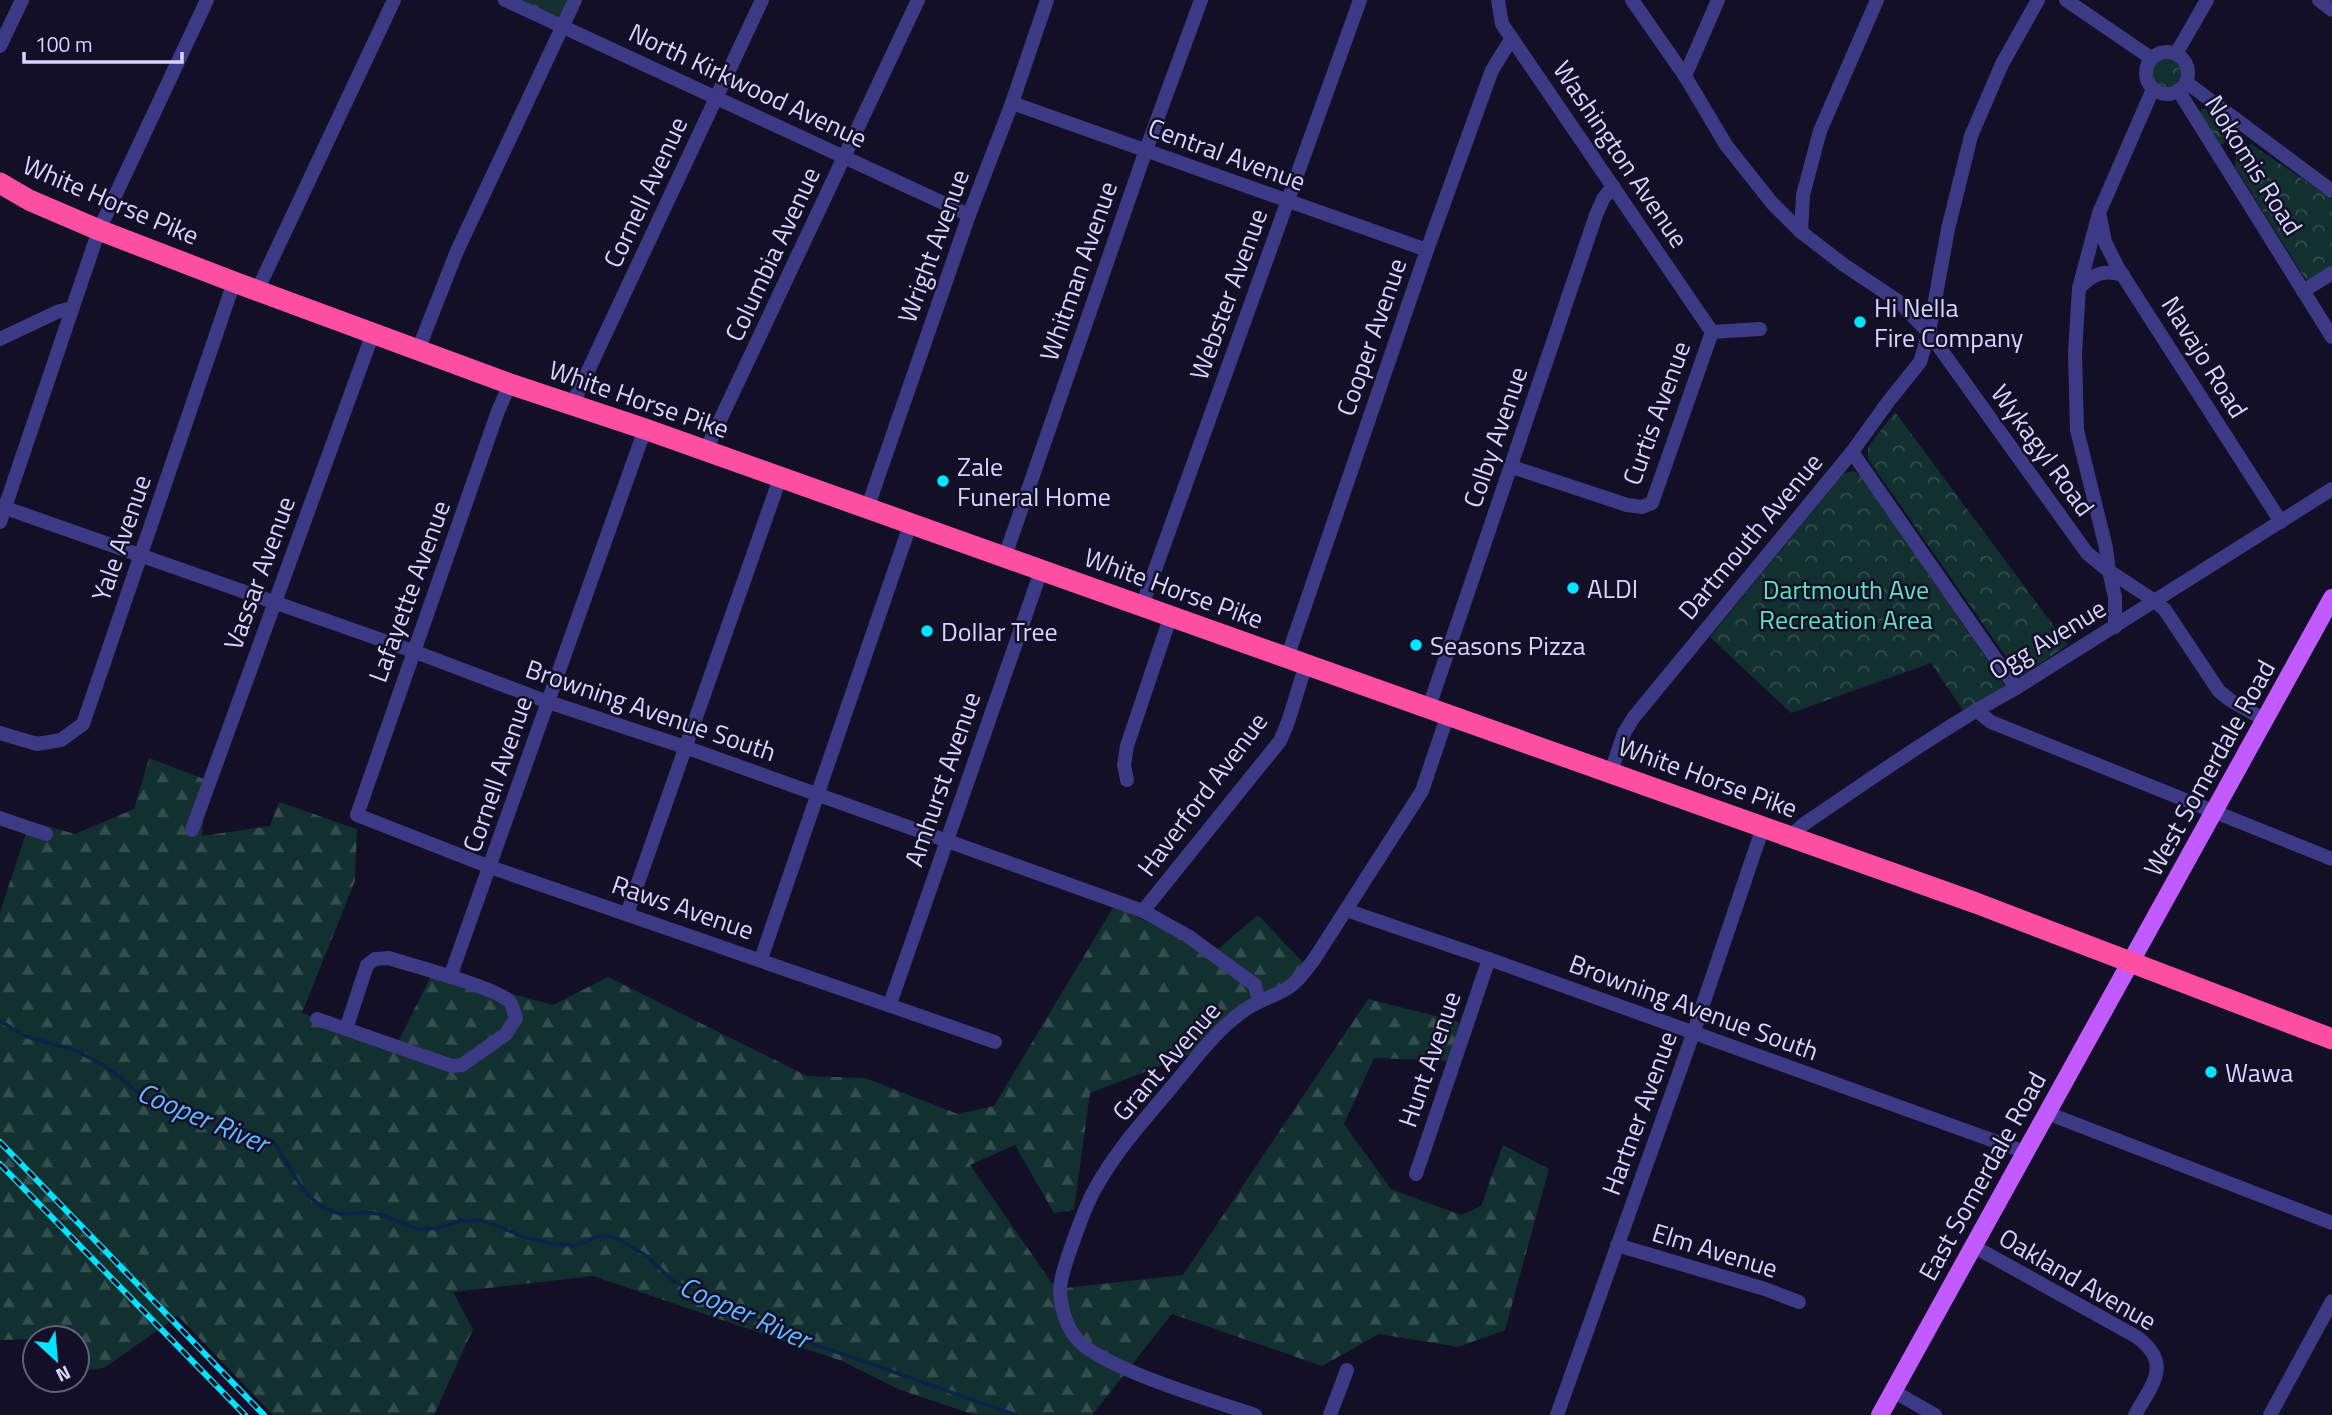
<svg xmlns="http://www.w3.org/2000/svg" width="2332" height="1415" viewBox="0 0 2332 1415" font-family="'Titillium Web',sans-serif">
  <defs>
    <pattern id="forest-firs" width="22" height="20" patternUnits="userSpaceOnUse" patternTransform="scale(1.75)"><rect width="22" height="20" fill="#12302f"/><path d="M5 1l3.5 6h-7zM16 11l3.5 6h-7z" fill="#344d4e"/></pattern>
    <pattern id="park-crowns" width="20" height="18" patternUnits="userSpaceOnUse" patternTransform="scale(1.75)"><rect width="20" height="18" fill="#12302f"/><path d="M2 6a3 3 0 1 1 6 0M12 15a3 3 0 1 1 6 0" fill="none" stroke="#344d4e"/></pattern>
  </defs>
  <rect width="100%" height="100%" fill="#130f26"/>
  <path fill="url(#forest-firs)" d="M149,758L207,780L202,836L270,826L279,802L357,829L355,881L302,1013L395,1048L434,970L450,977L553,1005L608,977L807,1076L865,1078L958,1114L994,1106L1114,906L1213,953L1258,915L1311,971L1202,1050L1090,1093L1074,1210L1054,1213L1015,1145L970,1165L1056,1289L1183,1275L1368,999L1459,1022L1450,1061L1374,1058L1344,1124L1391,1189L1461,1215L1481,1206L1503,1145L1549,1169L1505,1330L1458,1347L1379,1334L1322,1366L1172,1314L1092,1415H974L898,1389L842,1361L593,1276L453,1292L473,1329L434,1415H273L178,1316L104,1368L77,1371V1338L0,1340V912L30,821L75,834L134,809Z"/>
  <g fill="url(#park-crowns)">
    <path d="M505,0H575L563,26Z"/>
    <circle cx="2166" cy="72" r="15"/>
    <path d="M2204,108L2235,128V132L2222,145L2219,143L2199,112Z"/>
    <path d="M2251,144L2332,199V267L2311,280H2306L2235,167L2237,151Z"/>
    <path d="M1895,412L2068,645L2020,677L1868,459V447Z"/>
    <path d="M1853,471L1861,476L2005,686L1964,712L1931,663L1791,713L1710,637L1844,473Z"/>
  </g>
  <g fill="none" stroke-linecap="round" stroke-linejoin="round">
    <path stroke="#0c2248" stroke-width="3.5" d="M0,1021L25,1036L77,1051L107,1067L138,1092L192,1119L244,1130L273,1141L304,1191L319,1205L329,1210L341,1214L361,1212L380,1214L418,1229L438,1228L460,1221L474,1220L488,1222L524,1237L555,1244L573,1245L584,1243L595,1237L608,1236L619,1239L648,1257L673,1281L791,1336L1016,1415"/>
    <g stroke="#3d3a85" stroke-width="14">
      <path d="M505,0L969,215"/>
      <path d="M1498,0L1502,24L1712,332"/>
      <path d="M1632,0L1685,76L1726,145L1772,203L1801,232L1844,265L1898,301L1929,333L2087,553L2109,571L2115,597V627"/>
      <path d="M2066,0L2151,58"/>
      <path d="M2319,0L2332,10"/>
      <path d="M0,46L22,0"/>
      <circle cx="2167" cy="73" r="21"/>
      <path d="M2176,54L2207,0"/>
      <path d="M1685,76L1718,0"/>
      <path d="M2186,82L2332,191"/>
      <path d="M2153,89L2099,213L2079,288L2075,353L2077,430L2106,548L2109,571L2155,601L2165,610L2219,691L2230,700L2265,720"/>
      <path d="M2178,90L2332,337"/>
      <path d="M1012,103L1427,250"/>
      <path d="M2100,217L2105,242L2118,268L2281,522"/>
      <path d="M1801,232L1803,195L1820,131L1877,0"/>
      <path d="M2080,287C2093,274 2105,269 2123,275"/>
      <path d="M257,291L394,0"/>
      <path d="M2303,291L2332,273"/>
      <path d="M1712,332L1760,329"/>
      <path d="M0,339L57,312L72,308"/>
      <path d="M418,350L457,251L575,0"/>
      <path d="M510,384L498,411L357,815L490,867L995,1042"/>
      <path d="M572,405L762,0"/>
      <path d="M705,452L918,0"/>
      <path d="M1852,452L2016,688"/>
      <path d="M1512,467L1627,505L1642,507L1652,503L1712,332"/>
      <path d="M0,506L413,651L548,702L685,747L1143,911L1188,936L1255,985L1259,1001"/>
      <path d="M867,509L969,215L1012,103L1047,0"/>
      <path d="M0,522L99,230L207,0"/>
      <path d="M1004,559L1146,150L1201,0"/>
      <path d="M1142,606L1360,0"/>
      <path d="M1287,658L1427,250L1492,70L1512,38"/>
      <path d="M1429,707L1596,215L1603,199L1613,186"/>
      <path d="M1976,710L1991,722L2332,859"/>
      <path d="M0,733L37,744L61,740L83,724L234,282"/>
      <path d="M1611,772L1624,733L1634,717L1852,452L1888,402L1920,362L1929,333L1948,229L1971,136L2002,64L2038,0"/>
      <path d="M1127,780L1124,765L1127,746L1171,615"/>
      <path d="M0,818L46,834"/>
      <path d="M192,830L373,333"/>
      <path d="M1791,836L1804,824C1874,777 1942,728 2016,688L2332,489"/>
      <path d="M1346,910L1489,959L2025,1152"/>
      <path d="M1143,911L1280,741L1288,722L1306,664"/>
      <path d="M627,914L780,478"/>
      <path d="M389,958C410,965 499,988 510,1002C513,1006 514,1014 516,1018L506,1034L462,1065L452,1066L346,1029L367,965L375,959Z"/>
      <path d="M761,959L910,525"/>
      <path d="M450,977L645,429"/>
      <path d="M890,1004L1041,571"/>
      <path d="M317,1019L346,1029"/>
      <path d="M2047,1113L2332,1223"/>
      <path d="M1416,1174L1489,959"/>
      <path d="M1617,1245L1765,1289L1799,1302"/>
      <path d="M1973,1246L2137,1337C2173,1364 2152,1384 2135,1415"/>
      <path d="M1893,1391L1935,1415"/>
      <path d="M1255,1415C1214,1401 1100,1368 1076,1338C1066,1326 1060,1305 1060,1289C1060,1273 1086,1204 1095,1189C1115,1152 1144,1120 1171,1088C1192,1063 1213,1034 1239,1014C1253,1002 1271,998 1286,989C1298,982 1306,970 1315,958L1422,791L1448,714"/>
      <path d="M1330,1415L1347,1370"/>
      <path d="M1557,1415L1693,1034L1763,827"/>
      <path d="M2270,1415L2332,1301"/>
    </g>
    <path stroke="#c25bff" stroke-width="18" d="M1880,1415L2332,598"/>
    <path stroke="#ff4fa3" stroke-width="21" d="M0,183L29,200L99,230L234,282L510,384L645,429L1976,903L2332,1039"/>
    <g stroke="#00e5ff" stroke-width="6">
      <g id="rail">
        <path d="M0,1142L264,1415"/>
        <path d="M0,1164L245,1415"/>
      </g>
    </g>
    <use href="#rail" stroke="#130f26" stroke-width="3.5" stroke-dasharray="10" stroke-linecap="butt"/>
  </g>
  <g fill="#00e5ff" stroke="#130f26" stroke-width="2.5">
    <circle cx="1860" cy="322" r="7"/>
    <circle cx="943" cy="481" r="7"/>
    <circle cx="1573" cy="588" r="7"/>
    <circle cx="927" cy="631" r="7"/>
    <circle cx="1416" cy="645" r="7"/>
    <circle cx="2211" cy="1072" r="7"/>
  </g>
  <g text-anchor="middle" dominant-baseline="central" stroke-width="5" stroke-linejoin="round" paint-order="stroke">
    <g font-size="26" fill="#d9d4ff" stroke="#130f26">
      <text transform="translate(748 85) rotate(25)">North Kirkwood Avenue</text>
      <text transform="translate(1227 154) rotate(20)">Central Avenue</text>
      <text transform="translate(1621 154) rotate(56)">Washington Avenue</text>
      <text transform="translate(2254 165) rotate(58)">Nokomis Road</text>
      <text transform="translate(645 192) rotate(-65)">Cornell Avenue</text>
      <text transform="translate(111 200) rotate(23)">White Horse Pike</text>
      <text transform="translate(933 246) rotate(-70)">Wright Avenue</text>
      <text transform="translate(772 254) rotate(-65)">Columbia Avenue</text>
      <text transform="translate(1078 271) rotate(-71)">Whitman Avenue</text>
      <text transform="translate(1228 294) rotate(-70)">Webster Avenue</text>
      <text transform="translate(1371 337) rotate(-71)">Cooper Avenue</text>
      <text transform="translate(2205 357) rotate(58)">Navajo Road</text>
      <text transform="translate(639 399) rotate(19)">White Horse Pike</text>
      <text transform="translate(1656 413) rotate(-70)">Curtis Avenue</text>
      <text transform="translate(1495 437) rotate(-71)">Colby Avenue</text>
      <text transform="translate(2043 450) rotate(54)">Wykagyl Road</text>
      <text transform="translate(1750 536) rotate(-50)">Dartmouth Avenue</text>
      <text transform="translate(121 538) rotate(-71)">Yale Avenue</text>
      <text transform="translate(259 573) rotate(-70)">Vassar Avenue</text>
      <text transform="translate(1174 588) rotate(20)">White Horse Pike</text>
      <text transform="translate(409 591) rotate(-70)">Lafayette Avenue</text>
      <text transform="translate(2047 639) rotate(-31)">Ogg Avenue</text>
      <text transform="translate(651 710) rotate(19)">Browning Avenue South</text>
      <text transform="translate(2209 768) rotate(-61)">West Somerdale Road</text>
      <text transform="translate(497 774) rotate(-71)">Cornell Avenue</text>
      <text transform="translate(1708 777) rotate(20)">White Horse Pike</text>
      <text transform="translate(942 779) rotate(-71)">Amhurst Avenue</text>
      <text transform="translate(1202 794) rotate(-53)">Haverford Avenue</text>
      <text transform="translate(683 907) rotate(19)">Raws Avenue</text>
      <text transform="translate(1694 1007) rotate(20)">Browning Avenue South</text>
      <text transform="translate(1429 1059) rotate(-71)">Hunt Avenue</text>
      <text transform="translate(1166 1061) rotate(-49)">Grant Avenue</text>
      <text transform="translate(1639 1113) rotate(-70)">Hartner Avenue</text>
      <text transform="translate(1982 1176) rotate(-61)">East Somerdale Road</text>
      <text transform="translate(1715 1250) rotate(17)">Elm Avenue</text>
      <text transform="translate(2078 1279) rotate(30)">Oakland Avenue</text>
    </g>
    <g font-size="26" fill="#d9d4ff" stroke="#130f26" text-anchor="start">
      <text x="1874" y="307">Hi Nella<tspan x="1874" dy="30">Fire Company</tspan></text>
      <text x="957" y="466">Zale<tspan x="957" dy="30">Funeral Home</tspan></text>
      <text x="1587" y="588">ALDI</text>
      <text x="941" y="631">Dollar Tree</text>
      <text x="1430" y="645">Seasons Pizza</text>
      <text x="2225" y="1072">Wawa</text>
    </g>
    <g font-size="26" fill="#5fe0c0" stroke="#130f26">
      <text x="1846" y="589">Dartmouth Ave<tspan x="1846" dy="30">Recreation Area</tspan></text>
    </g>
    <g font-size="28" font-style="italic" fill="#62b6ff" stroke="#130f26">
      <text transform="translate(203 1117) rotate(23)">Cooper River</text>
      <text transform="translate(745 1312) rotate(24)">Cooper River</text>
    </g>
  </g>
  <g transform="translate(56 1359) rotate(154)"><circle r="33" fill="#130f26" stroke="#625e7d" stroke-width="2"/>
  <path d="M0-5L12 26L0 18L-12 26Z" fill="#00e5ff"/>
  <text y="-10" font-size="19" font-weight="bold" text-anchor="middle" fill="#d9d4ff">N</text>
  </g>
  <path d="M24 52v10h158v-10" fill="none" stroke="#d9d4ff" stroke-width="3.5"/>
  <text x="35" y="52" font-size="21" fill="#d9d4ff" stroke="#130f26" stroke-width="5" paint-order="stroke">100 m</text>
</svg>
